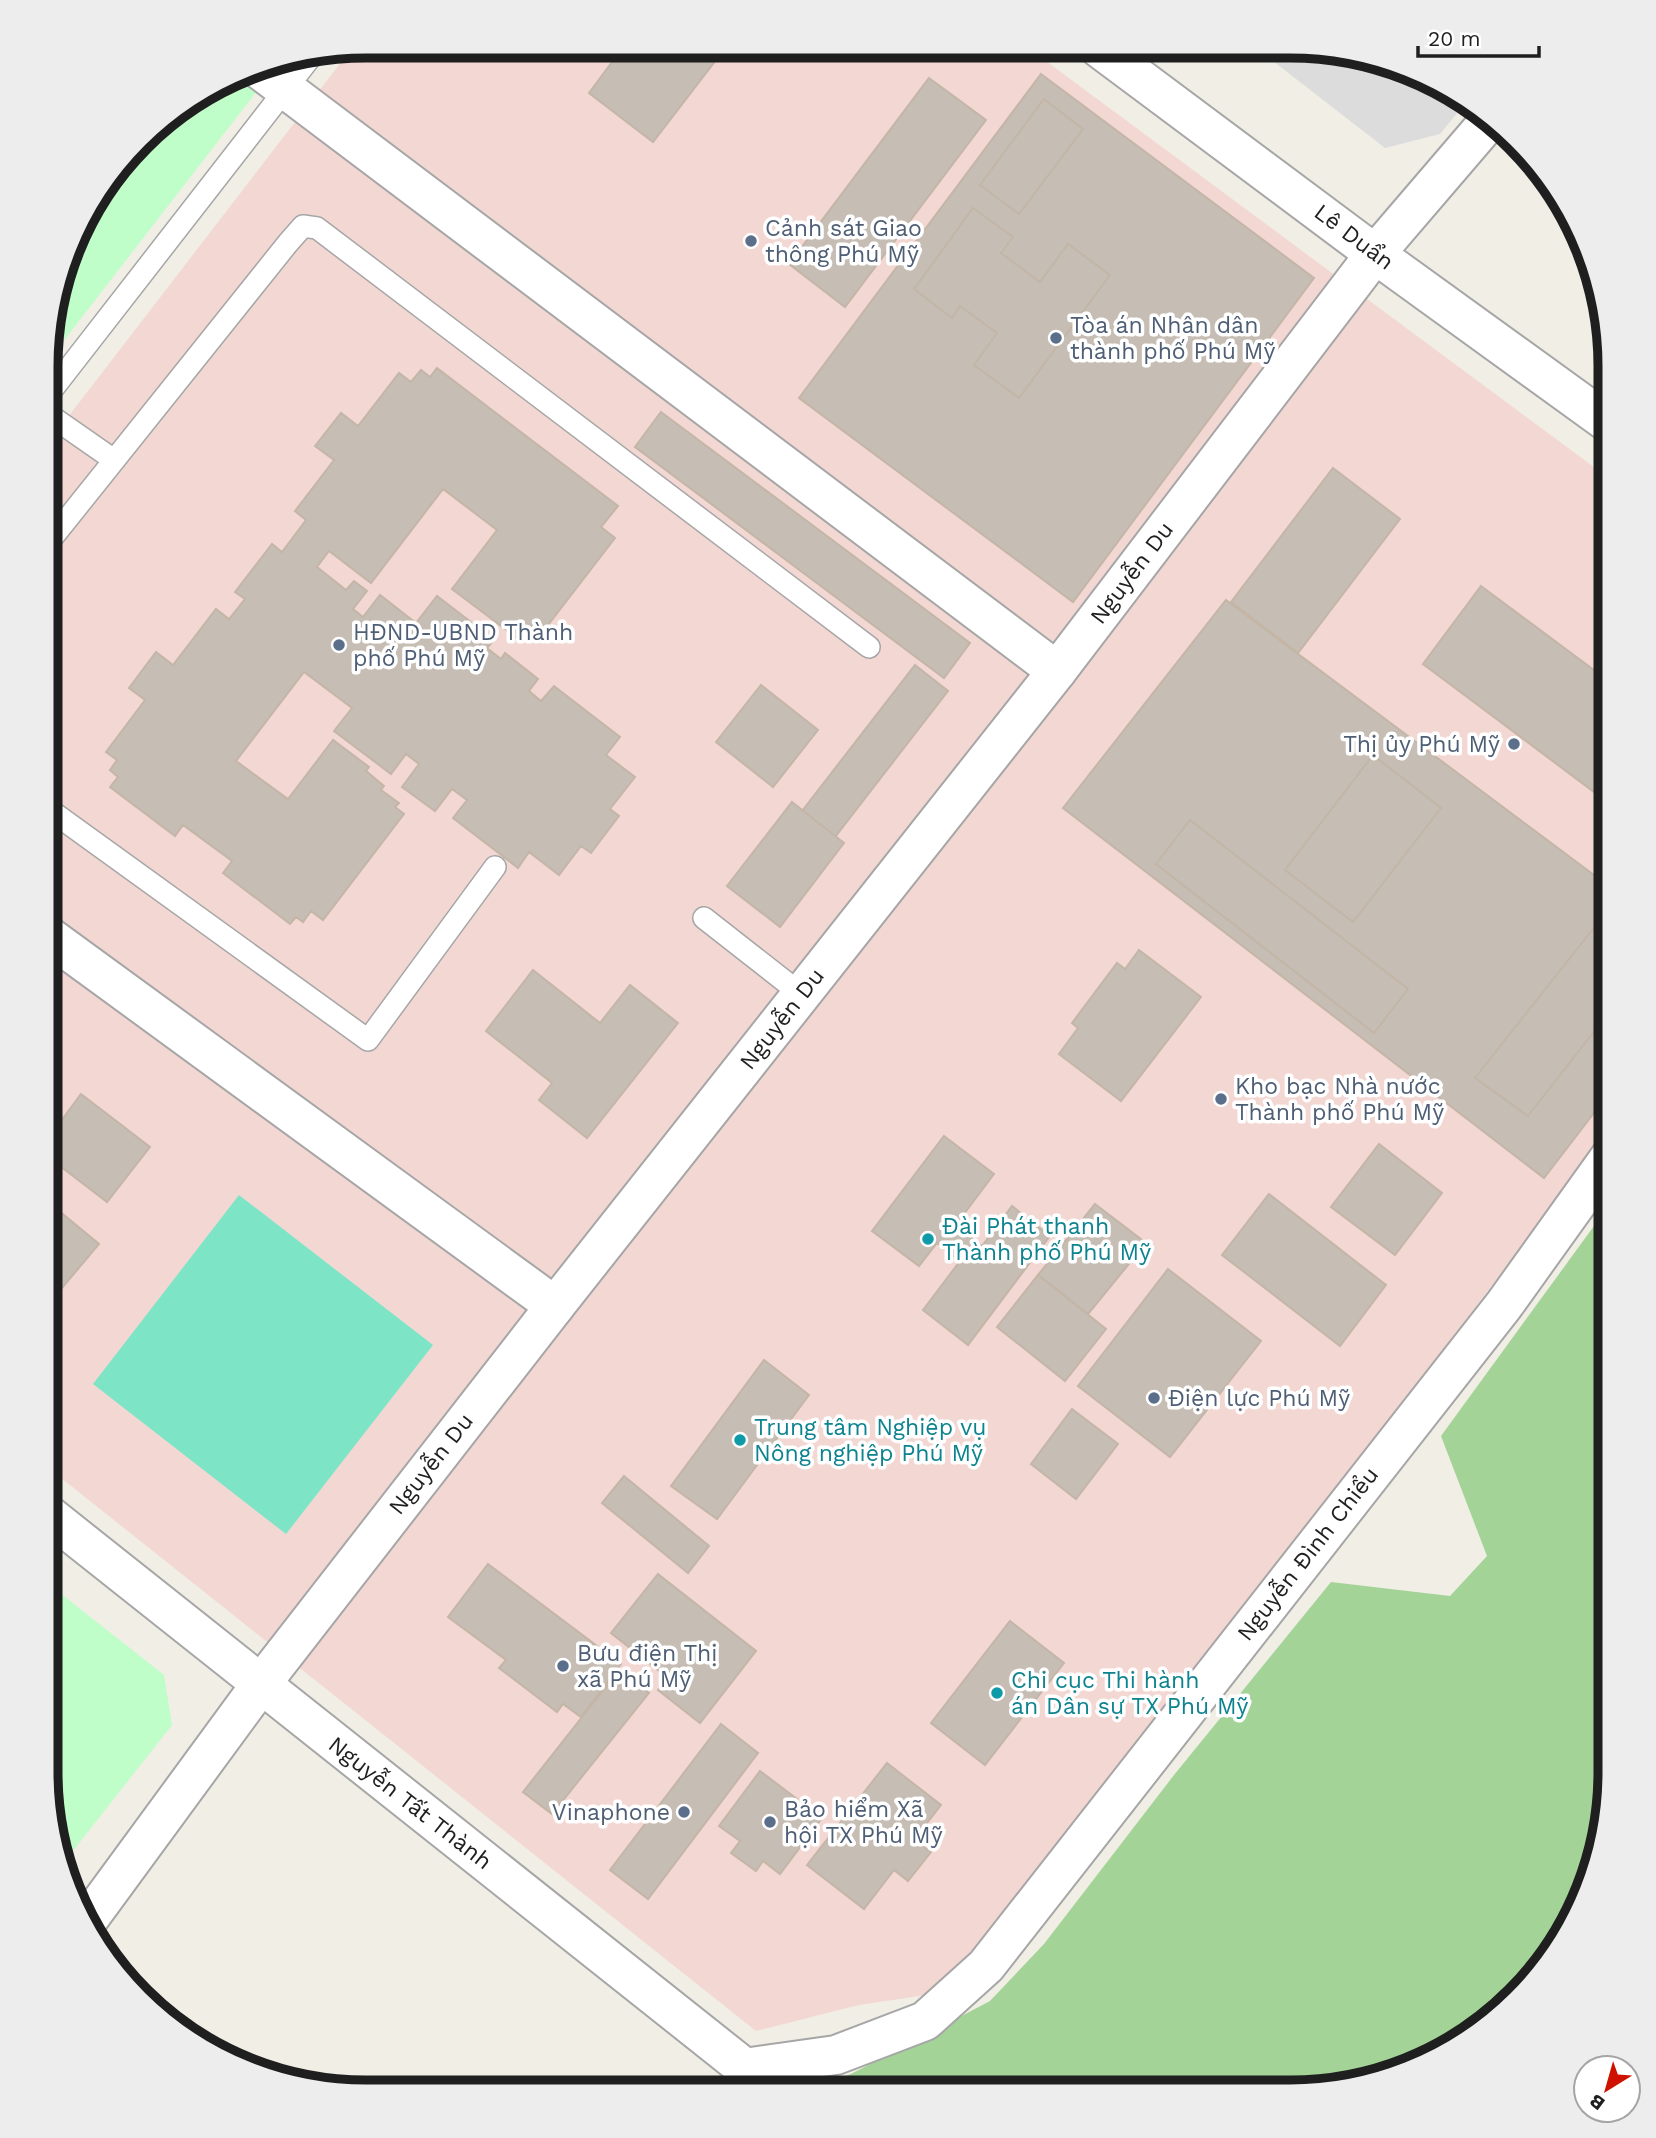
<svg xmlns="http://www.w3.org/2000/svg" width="1656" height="2138" viewBox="0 0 1656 2138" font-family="'Work Sans',sans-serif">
  <rect width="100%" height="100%" fill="#f1eee5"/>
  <path fill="#dddcdc" d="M1256,48H1332L1468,100L1440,134L1385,148Z"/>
  <path fill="#f3d7d3" d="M366,46L1027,47L1610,479V1129L960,1990L859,2005L756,2031L46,1466L48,443L352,48Z"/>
  <path fill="#a3d397" d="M1610,1204V1793L1567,1933L1516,1999L1450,2050L1311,2092H824L817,2086L851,2074L990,2001L1044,1944L1174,1775L1331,1582L1450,1596L1487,1556L1441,1436Z"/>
  <g fill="#bffdc9">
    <path d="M281,60L48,361V324L88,206L155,125L262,63Z"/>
    <path d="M46,1582L164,1675L172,1725L61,1866L56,1855L46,1773Z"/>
  </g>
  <path fill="#7de5c6" d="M239,1195L433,1345L286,1534L93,1384Z"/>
  <g fill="#c6bdb4" stroke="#c4b6a6" stroke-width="2">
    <path d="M624,46L726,47L653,142L589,93Z"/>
    <path d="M1041,74L1314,278L1073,602L799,398Z"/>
    <path d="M929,78L986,120L845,307L789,264Z"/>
    <path d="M1044,99L1083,129L1019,214L980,185Z"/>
    <path d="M973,208L1013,237L1001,253L1040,282L1068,244L1110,275L1019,398L974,365L997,333L960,306L952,318L914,289Z"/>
    <path d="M437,368L618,506L601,527L615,538L535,642L521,632L517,638L452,589L497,530L443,489L371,583L329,551L317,567L346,590L354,581L367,591L353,609L363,617L380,595L416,623L437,596L494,640L487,648L501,659L505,653L538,679L529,691L541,701L554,686L620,737L606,755L635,777L610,809L619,816L591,853L581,846L559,875L529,852L518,868L453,818L467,800L452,789L435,811L402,787L419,764L406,754L391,774L334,731L352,708L304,672L236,761L288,799L333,740L369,767L366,771L384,786L381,790L399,803L395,807L404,814L323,920L311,911L303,922L296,917L290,924L223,873L232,861L183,825L175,836L110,787L118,777L110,770L117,760L106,752L145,700L129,688L156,652L173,665L216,609L229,619L245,599L235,592L272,544L282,552L306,520L295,511L334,460L315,446L341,413L358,426L399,373L411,382L421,370L430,377Z"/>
    <path d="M661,412L970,643L944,678L635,447Z"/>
    <path d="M1333,468L1400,519L1298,653L1231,602Z"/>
    <path d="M1481,586L1610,682V804L1423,664Z"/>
    <path d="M1226,600L1610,887V1092L1544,1178L1063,808Z"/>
    <path d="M915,665L948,691L835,837L802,811Z"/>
    <path d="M761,685L818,730L773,787L716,742Z"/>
    <path d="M1373,755L1441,808L1353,922L1285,870Z"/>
    <path d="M792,802L844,843L780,927L727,886Z"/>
    <path d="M1190,820L1408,989L1374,1033L1156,864Z"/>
    <path d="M1596,925L1610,936V1011L1528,1116L1475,1078Z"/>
    <path d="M1139,950L1201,997L1121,1101L1059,1054L1078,1028L1072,1023L1117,963L1125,969Z"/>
    <path d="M533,970L600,1023L630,985L678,1023L587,1138L539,1100L552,1083L486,1031Z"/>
    <path d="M47,978L60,987L47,1004Z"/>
    <path d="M81,1094L150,1147L107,1202L47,1156V1140Z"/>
    <path d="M944,1136L994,1174L955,1226L982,1246L1012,1206L1050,1236L968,1345L923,1310L960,1261L937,1243L919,1266L872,1231Z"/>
    <path d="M1379,1144L1442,1193L1395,1255L1331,1207Z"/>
    <path d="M1269,1194L1386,1285L1340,1346L1222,1255Z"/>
    <path d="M47,1201L99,1244L46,1307Z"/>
    <path d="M1095,1204L1146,1243L1088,1314L1038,1275Z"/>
    <path d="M1168,1269L1261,1341L1170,1457L1078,1386Z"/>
    <path d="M1038,1275L1106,1329L1065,1381L997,1327Z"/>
    <path d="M764,1360L809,1395L717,1519L671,1486Z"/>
    <path d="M1072,1409L1118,1444L1076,1499L1031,1464Z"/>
    <path d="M624,1476L709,1546L688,1573L602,1503Z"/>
    <path d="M488,1564L621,1664L581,1717L563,1704L557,1712L499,1668L506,1660L448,1617Z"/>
    <path d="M658,1574L756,1651L700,1723L658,1690L668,1678L611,1633Z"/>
    <path d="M1010,1621L1064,1663L985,1765L931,1723Z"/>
    <path d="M620,1669L649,1693L552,1814L523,1792Z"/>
    <path d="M721,1724L758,1753L648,1899L610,1870Z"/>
    <path d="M887,1763L941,1805L914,1840L931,1852L908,1881L894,1870L864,1909L807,1865Z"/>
    <path d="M760,1771L822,1818L780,1874L763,1861L756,1871L731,1853L740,1841L719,1826Z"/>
  </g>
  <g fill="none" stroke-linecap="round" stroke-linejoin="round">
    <g stroke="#a6a6a6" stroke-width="24">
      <g id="service">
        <path d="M48,395L313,54"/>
        <path d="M48,414L114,460"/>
        <path d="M48,543L288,243L303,226L317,228L869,647"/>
        <path d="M47,808L368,1040L495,867"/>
        <path d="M704,918L801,994"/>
      </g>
    </g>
    <g stroke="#a6a6a6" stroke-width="42">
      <g id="minor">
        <path d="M1099,48L1375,254L1610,424"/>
        <path d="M256,67L1057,671"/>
        <path d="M47,935L555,1306"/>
        <path d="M46,1513L775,2092"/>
        <path d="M85,1924L261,1684L555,1306L1057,671L1375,254L1489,121"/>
        <path d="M744,2068L836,2055L925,2021L986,1966L1504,1305L1610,1157"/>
      </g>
    </g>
    <use href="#service" stroke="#fff" stroke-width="21"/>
    <use href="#minor" stroke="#fff" stroke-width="38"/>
  </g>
  <g fill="#5c6f8a" stroke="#fff" stroke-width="2.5">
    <circle cx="751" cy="241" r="7"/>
    <circle cx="1056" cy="338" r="7"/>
    <circle cx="339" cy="645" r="7"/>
    <circle cx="1514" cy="744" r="7"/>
    <circle cx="1221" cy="1099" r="7"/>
    <circle cx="1154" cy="1398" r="7"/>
    <circle cx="563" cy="1666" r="7"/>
    <circle cx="684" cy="1812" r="7"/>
    <circle cx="770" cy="1822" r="7"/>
  </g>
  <g fill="#0f9aa8" stroke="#fff" stroke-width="2.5">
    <circle cx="928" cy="1239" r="7"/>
    <circle cx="740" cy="1440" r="7"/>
    <circle cx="997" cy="1693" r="7"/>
  </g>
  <g text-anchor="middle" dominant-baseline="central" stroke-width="7" stroke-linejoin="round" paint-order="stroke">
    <g font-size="23" fill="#4e5e75" stroke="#fff" text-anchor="start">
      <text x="765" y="228">Cảnh sát Giao<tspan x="765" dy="26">thông Phú Mỹ</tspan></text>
      <text x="1070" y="325">Tòa án Nhân dân<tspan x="1070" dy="26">thành phố Phú Mỹ</tspan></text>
      <text x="353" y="632">HĐND-UBND Thành<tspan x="353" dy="26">phố Phú Mỹ</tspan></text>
      <text x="1500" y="744" text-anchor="end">Thị ủy Phú Mỹ</text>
      <text x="1235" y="1086">Kho bạc Nhà nước<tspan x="1235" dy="26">Thành phố Phú Mỹ</tspan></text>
      <text x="1168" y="1398">Điện lực Phú Mỹ</text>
      <text x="577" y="1653">Bưu điện Thị<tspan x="577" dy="26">xã Phú Mỹ</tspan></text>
      <text x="784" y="1809">Bảo hiểm Xã<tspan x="784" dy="26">hội TX Phú Mỹ</tspan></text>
      <text x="670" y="1812" text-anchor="end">Vinaphone</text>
    </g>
    <g font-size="23" fill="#1f1f1f" stroke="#fff">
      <text transform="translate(1354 237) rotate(37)">Lê Duẩn</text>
      <text transform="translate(1132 573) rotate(-53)">Nguyễn Du</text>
      <text transform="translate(782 1019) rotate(-52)">Nguyễn Du</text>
      <text transform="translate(431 1464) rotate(-52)">Nguyễn Du</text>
      <text transform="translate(1308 1554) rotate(-52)">Nguyễn Đình Chiểu</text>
      <text transform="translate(410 1803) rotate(38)">Nguyễn Tất Thành</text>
    </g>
    <g font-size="23" fill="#0d838f" stroke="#fff" text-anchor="start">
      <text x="942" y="1226">Đài Phát thanh<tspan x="942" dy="26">Thành phố Phú Mỹ</tspan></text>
      <text x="754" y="1427">Trung tâm Nghiệp vụ<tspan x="754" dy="26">Nông nghiệp Phú Mỹ</tspan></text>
      <text x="1011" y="1680">Chi cục Thi hành<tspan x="1011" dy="26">án Dân sự TX Phú Mỹ</tspan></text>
    </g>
  </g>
  <path d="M0 0H1656V2138H0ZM366 58H1290A308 308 0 0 1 1598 366V1772A308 308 0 0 1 1290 2080H366A308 308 0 0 1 58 1772V366A308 308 0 0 1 366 58Z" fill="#ededed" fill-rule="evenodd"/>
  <path fill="none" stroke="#1f1f1f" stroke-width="9" d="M366 58H1290A308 308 0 0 1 1598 366V1772A308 308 0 0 1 1290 2080H366A308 308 0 0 1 58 1772V366A308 308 0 0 1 366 58Z"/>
  <g transform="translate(1607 2089) rotate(217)"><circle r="33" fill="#ffffff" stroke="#a5a5a5" stroke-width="2"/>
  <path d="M0-5L12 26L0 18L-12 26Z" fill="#cf1200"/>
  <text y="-10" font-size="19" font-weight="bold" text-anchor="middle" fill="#1f1f1f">B</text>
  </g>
  <path d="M1418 46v10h121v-10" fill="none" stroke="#1f1f1f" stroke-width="3.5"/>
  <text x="1428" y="46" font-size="21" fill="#1f1f1f" stroke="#ffffff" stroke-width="5" paint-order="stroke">20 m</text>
</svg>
